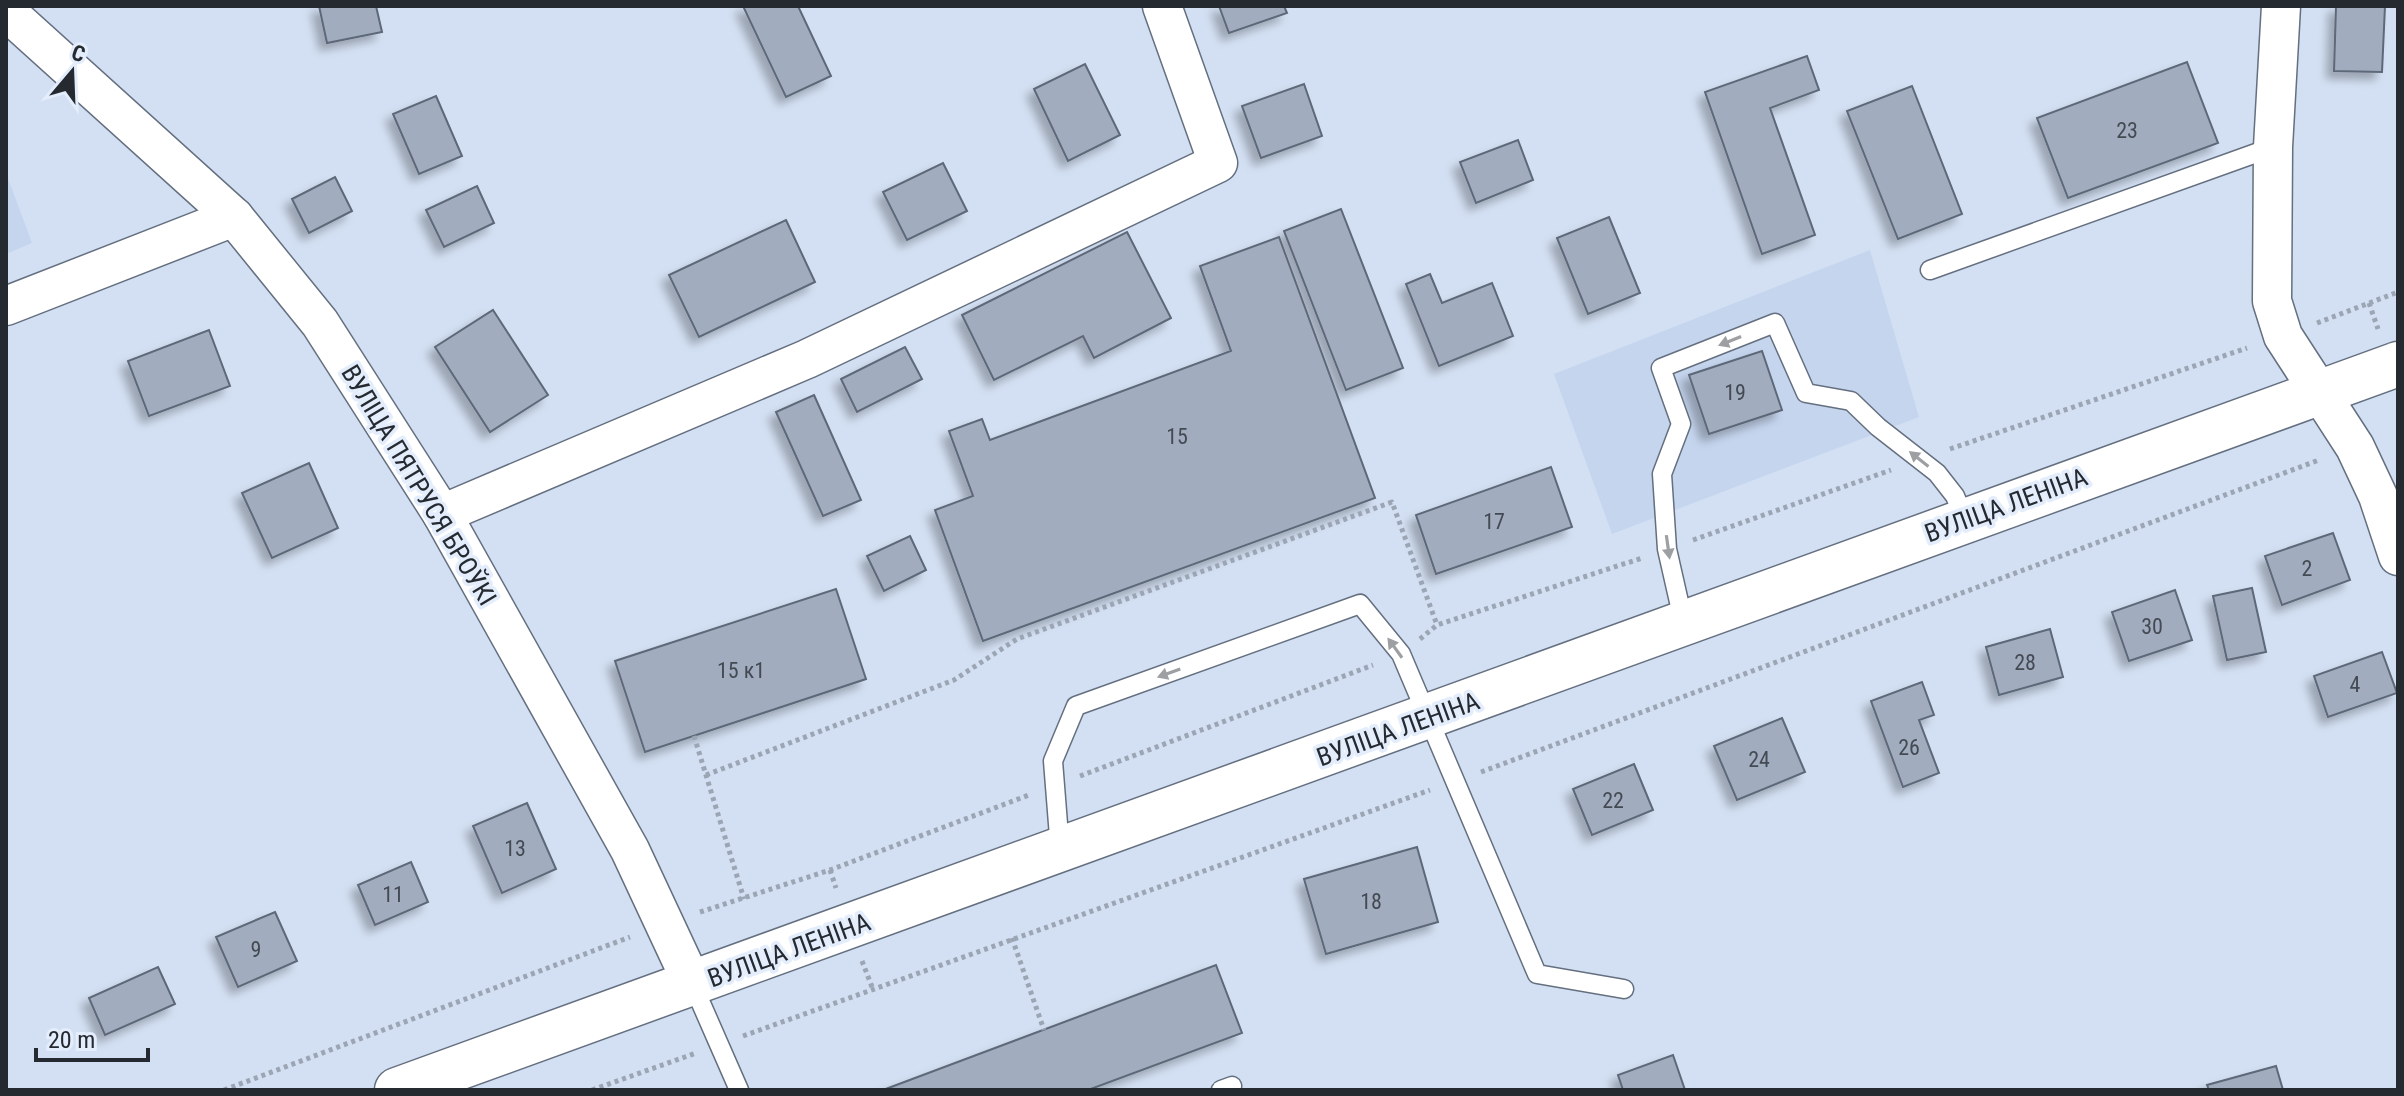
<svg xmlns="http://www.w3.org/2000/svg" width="2404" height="1096" viewBox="0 0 2404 1096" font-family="'Roboto Condensed',sans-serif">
  <defs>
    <filter id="shadow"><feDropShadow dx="-7" dy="7" stdDeviation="4" flood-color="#0004"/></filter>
  </defs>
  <rect width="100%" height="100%" fill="#d3e0f3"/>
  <g fill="#c5d5ee">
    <path d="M6,173L32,243L6,254Z"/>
    <path d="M1870,250L1919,417L1612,534L1554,374Z"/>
  </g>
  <g fill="#a1adbf" stroke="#5d6878" stroke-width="2" filter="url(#shadow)">
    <path d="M319,6H376L382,32L327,43Z"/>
    <path d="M743,6H798L831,76L786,97Z"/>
    <path d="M1219,6H1284L1287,13L1229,33Z"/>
    <path d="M2336,6H2385L2382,72L2334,71Z"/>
    <path d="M1807,56L1819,90L1770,108L1815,235L1762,254L1705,92Z"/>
    <path d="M2187,62L2218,143L2068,198L2037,118Z"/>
    <path d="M1085,64L1120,135L1068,161L1034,89Z"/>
    <path d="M1304,84L1322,136L1261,158L1242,106Z"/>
    <path d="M1912,86L1962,214L1898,239L1847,111Z"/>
    <path d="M436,96L462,156L419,174L393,114Z"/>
    <path d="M1518,140L1533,180L1476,203L1460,162Z"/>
    <path d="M943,163L967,211L907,240L883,192Z"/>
    <path d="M335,177L352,211L309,233L292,199Z"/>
    <path d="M477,186L494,223L444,247L426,210Z"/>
    <path d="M1341,209L1403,368L1346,390L1284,231Z"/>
    <path d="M1609,217L1640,293L1588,314L1557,238Z"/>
    <path d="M786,220L815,282L699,337L669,275Z"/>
    <path d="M1127,232L1171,318L1094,358L1083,336L994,380L962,315Z"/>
    <path d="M1279,237L1375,498L983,641L935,510L973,496L949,431L982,419L990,440L1231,351L1200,266Z"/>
    <path d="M1430,274L1442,303L1492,283L1513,336L1439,366L1406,284Z"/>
    <path d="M493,310L548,395L490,432L435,347Z"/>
    <path d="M209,330L230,386L149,416L128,361Z"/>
    <path d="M905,347L922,379L857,412L841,379Z"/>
    <path d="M1762,351L1782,410L1709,434L1689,375Z"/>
    <path d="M814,395L861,500L823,516L776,412Z"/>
    <path d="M309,463L338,528L272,558L242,493Z"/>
    <path d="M1551,467L1572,527L1436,574L1416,515Z"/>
    <path d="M2333,533L2350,580L2282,605L2265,556Z"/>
    <path d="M910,536L926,570L884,591L867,556Z"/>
    <path d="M2252,588L2266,652L2227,660L2213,596Z"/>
    <path d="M836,589L866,679L645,752L615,661Z"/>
    <path d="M2175,590L2192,640L2129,661L2112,612Z"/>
    <path d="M2050,629L2063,677L1999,695L1986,647Z"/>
    <path d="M2382,652L2397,693L2328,717L2314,676Z"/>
    <path d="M1922,682L1934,715L1919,720L1939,773L1903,787L1871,701Z"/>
    <path d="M1782,718L1805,772L1737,800L1714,746Z"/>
    <path d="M1634,764L1653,810L1592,835L1573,789Z"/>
    <path d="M527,803L556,869L502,893L473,826Z"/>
    <path d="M1417,847L1438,922L1326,954L1304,879Z"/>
    <path d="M411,862L428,902L375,925L358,885Z"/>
    <path d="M275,912L297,961L238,987L216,937Z"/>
    <path d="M1216,965L1242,1033L1088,1090H883Z"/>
    <path d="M158,967L175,1004L105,1035L89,998Z"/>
    <path d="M1673,1055L1685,1090H1623L1618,1075Z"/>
    <path d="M2276,1066L2283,1090H2209L2207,1085Z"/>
  </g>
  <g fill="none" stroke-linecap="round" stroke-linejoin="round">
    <g stroke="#646f7f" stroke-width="21">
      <g id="lane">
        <path d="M1930,270L2273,147"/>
        <path d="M1684,624L1667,549L1662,474L1681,424L1661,368L1775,323L1806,393L1851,401L1878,427L1937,473L1955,496L1965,520"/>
        <path d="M1060,849L1053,761L1076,706L1360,604L1401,654L1537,974L1624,989"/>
        <path d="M693,985L739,1090"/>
        <path d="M1221,1090L1232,1086"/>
      </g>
    </g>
    <g stroke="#646f7f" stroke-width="41">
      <g id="street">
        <path d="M2281,6L2273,147L2272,301L2283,336L2355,447L2378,496L2398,556"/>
        <path d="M6,11L234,217L320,323L442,514L630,850L693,985"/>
        <path d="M6,306L234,217"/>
        <path d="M442,514L807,359L1218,163L1162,6"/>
      </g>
    </g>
    <g stroke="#646f7f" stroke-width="47">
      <path id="primary" d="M397,1090L2398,364"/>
    </g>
    <g stroke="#9ba5b4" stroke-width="5" stroke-dasharray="4 4" stroke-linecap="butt">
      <path d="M2369,303L2378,329"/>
      <path d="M2317,323L2398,292"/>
      <path d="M1950,449L2247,348"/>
      <path d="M1693,540L1891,470"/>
      <path d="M1420,639L1437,625L1642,558"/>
      <path d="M694,736L744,899"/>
      <path d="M1481,772L2319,460"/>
      <path d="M706,775L954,680L1017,639L1392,502L1437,625"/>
      <path d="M1080,776L1373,665"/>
      <path d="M830,870L836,888"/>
      <path d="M700,912L830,870L1029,795"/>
      <path d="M1012,938L1044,1030"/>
      <path d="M862,961L872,987"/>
      <path d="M743,1036L1430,790"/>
      <path d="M224,1090L630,937"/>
      <path d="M592,1090L696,1053"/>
    </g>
    <use href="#lane" stroke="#fff" stroke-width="18"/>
    <use href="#street" stroke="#fff" stroke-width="38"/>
    <use href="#primary" stroke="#fff" stroke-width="44"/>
  </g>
  <defs><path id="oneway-solid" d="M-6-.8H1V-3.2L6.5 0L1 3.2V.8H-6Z" transform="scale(2)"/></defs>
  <g fill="#9d9fa2">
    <use href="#oneway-solid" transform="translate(1730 341) rotate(158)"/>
    <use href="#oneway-solid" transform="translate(1919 459) rotate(-142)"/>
    <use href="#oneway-solid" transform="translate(1668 547) rotate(82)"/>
    <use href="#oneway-solid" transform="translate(1395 648) rotate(-126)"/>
    <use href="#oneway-solid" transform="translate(1169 673) rotate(160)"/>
  </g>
  <g text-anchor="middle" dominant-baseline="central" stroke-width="7" stroke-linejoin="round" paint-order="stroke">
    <g font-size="22" fill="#444a54">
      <text x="2127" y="130">23</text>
      <text x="1735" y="392">19</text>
      <text x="1177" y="436">15</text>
      <text x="1494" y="521">17</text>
      <text x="2307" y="568">2</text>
      <text x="2152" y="626">30</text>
      <text x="2025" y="662">28</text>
      <text x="741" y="670">15 к1</text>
      <text x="2355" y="684">4</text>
      <text x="1909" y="747">26</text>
      <text x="1759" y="759">24</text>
      <text x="1613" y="800">22</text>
      <text x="515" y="848">13</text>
      <text x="393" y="894">11</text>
      <text x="1371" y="901">18</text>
      <text x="256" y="949">9</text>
    </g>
    <g font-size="26" fill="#252930" stroke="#e3edfc">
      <text transform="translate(419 485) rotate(59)">ВУЛІЦА ПЯТРУСЯ БРОЎКІ</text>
      <text transform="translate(2006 505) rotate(-20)">ВУЛІЦА ЛЕНІНА</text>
      <text transform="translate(1398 729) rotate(-20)">ВУЛІЦА ЛЕНІНА</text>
      <text transform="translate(789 950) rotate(-20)">ВУЛІЦА ЛЕНІНА</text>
    </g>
  </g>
  <rect width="2404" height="1096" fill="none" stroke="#252930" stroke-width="16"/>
  <g transform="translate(72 72) rotate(19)" stroke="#e3edfc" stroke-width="6" paint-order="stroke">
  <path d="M0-6L14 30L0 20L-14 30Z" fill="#252930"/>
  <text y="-12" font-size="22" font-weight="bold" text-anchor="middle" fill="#252930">С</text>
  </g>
  <path d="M36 1048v12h112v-12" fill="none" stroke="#252930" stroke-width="4"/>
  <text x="48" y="1048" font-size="24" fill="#252930" stroke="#e3edfc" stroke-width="6" paint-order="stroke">20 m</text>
</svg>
